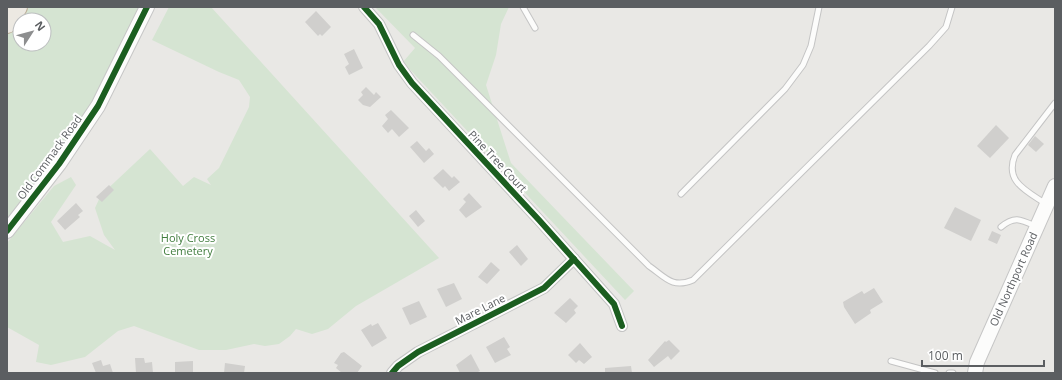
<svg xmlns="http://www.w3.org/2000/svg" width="1062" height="380" viewBox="0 0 1062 380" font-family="'Open Sans',sans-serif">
  <rect width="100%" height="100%" fill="#e9e8e5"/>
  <g fill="#d5e4d2" fill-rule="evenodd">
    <path d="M25,7H146L74,135L7,218V32ZM20,20H44V44H20Z"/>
    <path d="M169,7H211L439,258L356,306L328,329L312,334L296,329L290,336L279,344L265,346L254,344L226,350H199L134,326L118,331L85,357L51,365L36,362L39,345L7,327V243L54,186L71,177L76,185L51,222L63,242L90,236L115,250L104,235L95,208L101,195L150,149L183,186L194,177L211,185L207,179L219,168L249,107L250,97L239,80L219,72L152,40Z"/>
    <path d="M375,7H509L501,24L496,55L486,85L511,163L634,291L625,300L403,62L415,48Z"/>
  </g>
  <g fill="#d0cfcd">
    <path d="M316,11L331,27L322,36L320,34L318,36L305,22Z"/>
    <path d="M354,49L363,68L349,75L345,67L349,64L344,54Z"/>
    <path d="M366,87L374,95L376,92L381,97L370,107L363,105L358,100L363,95L361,92Z"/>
    <path d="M391,110L409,128L399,137L392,129L388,133L382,126L388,119L385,115Z"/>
    <path d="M996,125L1009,138L990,158L977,146Z"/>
    <path d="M1035,136L1044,144L1036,152L1028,145Z"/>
    <path d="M417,141L426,151L429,148L434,154L424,163L410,147Z"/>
    <path d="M443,169L452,178L454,176L460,182L449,191L445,186L443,188L433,178Z"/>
    <path d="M109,185L114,190L102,202L96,197Z"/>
    <path d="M469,193L482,207L466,218L459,210L466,202L463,199Z"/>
    <path d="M76,203L83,211L78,215L80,217L65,230L57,221Z"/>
    <path d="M955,207L981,220L971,241L944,228Z"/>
    <path d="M416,210L425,221L418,227L409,216Z"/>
    <path d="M992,231L1001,235L997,244L988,240Z"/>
    <path d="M517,245L528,259L521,266L509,252Z"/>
    <path d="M491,262L500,270L487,284L478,277Z"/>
    <path d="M454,283L462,299L446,307L437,289Z"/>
    <path d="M874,288L883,302L870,310L871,313L855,324L844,307L843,302L862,291L864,294Z"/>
    <path d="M570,298L578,306L574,310L576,313L566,323L554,313Z"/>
    <path d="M419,301L427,317L410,325L402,308Z"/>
    <path d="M378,323L387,338L372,347L361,330L371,324L372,326Z"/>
    <path d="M504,337L510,347L507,349L511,355L495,363L486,347Z"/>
    <path d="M669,340L680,351L671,360L668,356L654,367L648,360L665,341L666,342Z"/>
    <path d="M580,343L592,357L584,364L579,360L576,363L568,355Z"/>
    <path d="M344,352L362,366L357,373H342L336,368L338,365L334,363L341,353Z"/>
    <path d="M471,354L480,371L476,373H460L456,365Z"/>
    <path d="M135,358H144L145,363L152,362L153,373H136Z"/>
    <path d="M101,360L103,366L110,364L113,373H96L92,363Z"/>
    <path d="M193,361V373H175V362Z"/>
    <path d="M225,363L245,366L244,373H224Z"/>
    <path d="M631,366L632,373H605V368Z"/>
  </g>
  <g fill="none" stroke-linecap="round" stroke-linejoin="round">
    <g stroke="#c4c4c4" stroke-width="7">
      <g id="lane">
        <path d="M523,7L535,28"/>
        <path d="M413,35L439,56L649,266C665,277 672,289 693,280L929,46L946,27L952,7"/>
        <path d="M681,194L785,89L803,65L811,46L819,7"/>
        <path d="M1046,204C1027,191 1004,182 1015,155L1055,103"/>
        <path d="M1001,227C1014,216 1020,219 1035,226"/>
        <path d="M891,361L935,373"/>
        <path d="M949,373H953"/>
      </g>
    </g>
    <g stroke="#c4c4c4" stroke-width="12">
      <g id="street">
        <path d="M364,7L379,24L399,65L412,83L539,220L614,304L622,326"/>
        <path d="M392,373L398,366L418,352L544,288L574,259"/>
      </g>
    </g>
    <g stroke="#c6c6c6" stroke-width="16">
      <g id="secondary">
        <path d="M7,231L59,164L98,106L147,7"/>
        <path d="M975,373L977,362L1055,186"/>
      </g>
    </g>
    <g stroke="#bcae97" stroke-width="20">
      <path id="highway" d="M7,24L18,7"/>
    </g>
    <use href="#lane" stroke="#fcfcfb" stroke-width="5"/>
    <use href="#street" stroke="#fcfcfb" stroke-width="10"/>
    <use href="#secondary" stroke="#fcfcfb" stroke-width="14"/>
    <use href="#highway" stroke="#ece9e2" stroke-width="18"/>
    <g stroke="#fff" stroke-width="8">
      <g id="cycleway">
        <path d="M364,7L379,24L399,65L412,83L539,220L614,304L622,326"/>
        <path d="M7,231L59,164L98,106L147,7"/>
        <path d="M392,373L398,366L418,352L544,288L574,259"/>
      </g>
    </g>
    <use href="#cycleway" stroke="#1b5e20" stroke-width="6"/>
  </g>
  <g text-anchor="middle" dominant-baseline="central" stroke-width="4" stroke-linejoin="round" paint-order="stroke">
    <g font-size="11" fill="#5b5e61" stroke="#fff">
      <text transform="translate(49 157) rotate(-54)">Old Commack Road</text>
      <text transform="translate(498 161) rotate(47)">Pine Tree Court</text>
      <text transform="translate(1013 279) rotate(-66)">Old Northport Road</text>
      <text transform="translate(480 309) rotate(-27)">Mare Lane</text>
    </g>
    <g font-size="11" fill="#417d3e" stroke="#fff">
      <text x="188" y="237">Holy Cross<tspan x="188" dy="13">Cemetery</tspan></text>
    </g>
  </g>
  <rect width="1062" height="380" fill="none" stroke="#5b5e61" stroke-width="16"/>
  <g transform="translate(32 32) rotate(54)"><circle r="19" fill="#ffffff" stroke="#bdbfc0"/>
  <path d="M0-3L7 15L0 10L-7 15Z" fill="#8d8e8f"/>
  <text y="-6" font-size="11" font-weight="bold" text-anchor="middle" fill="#5b5e61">N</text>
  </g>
  <path d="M922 360v6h122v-6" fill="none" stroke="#5b5e61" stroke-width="2"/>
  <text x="928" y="360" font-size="12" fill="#5b5e61" stroke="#ffffff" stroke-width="3" paint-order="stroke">100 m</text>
</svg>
